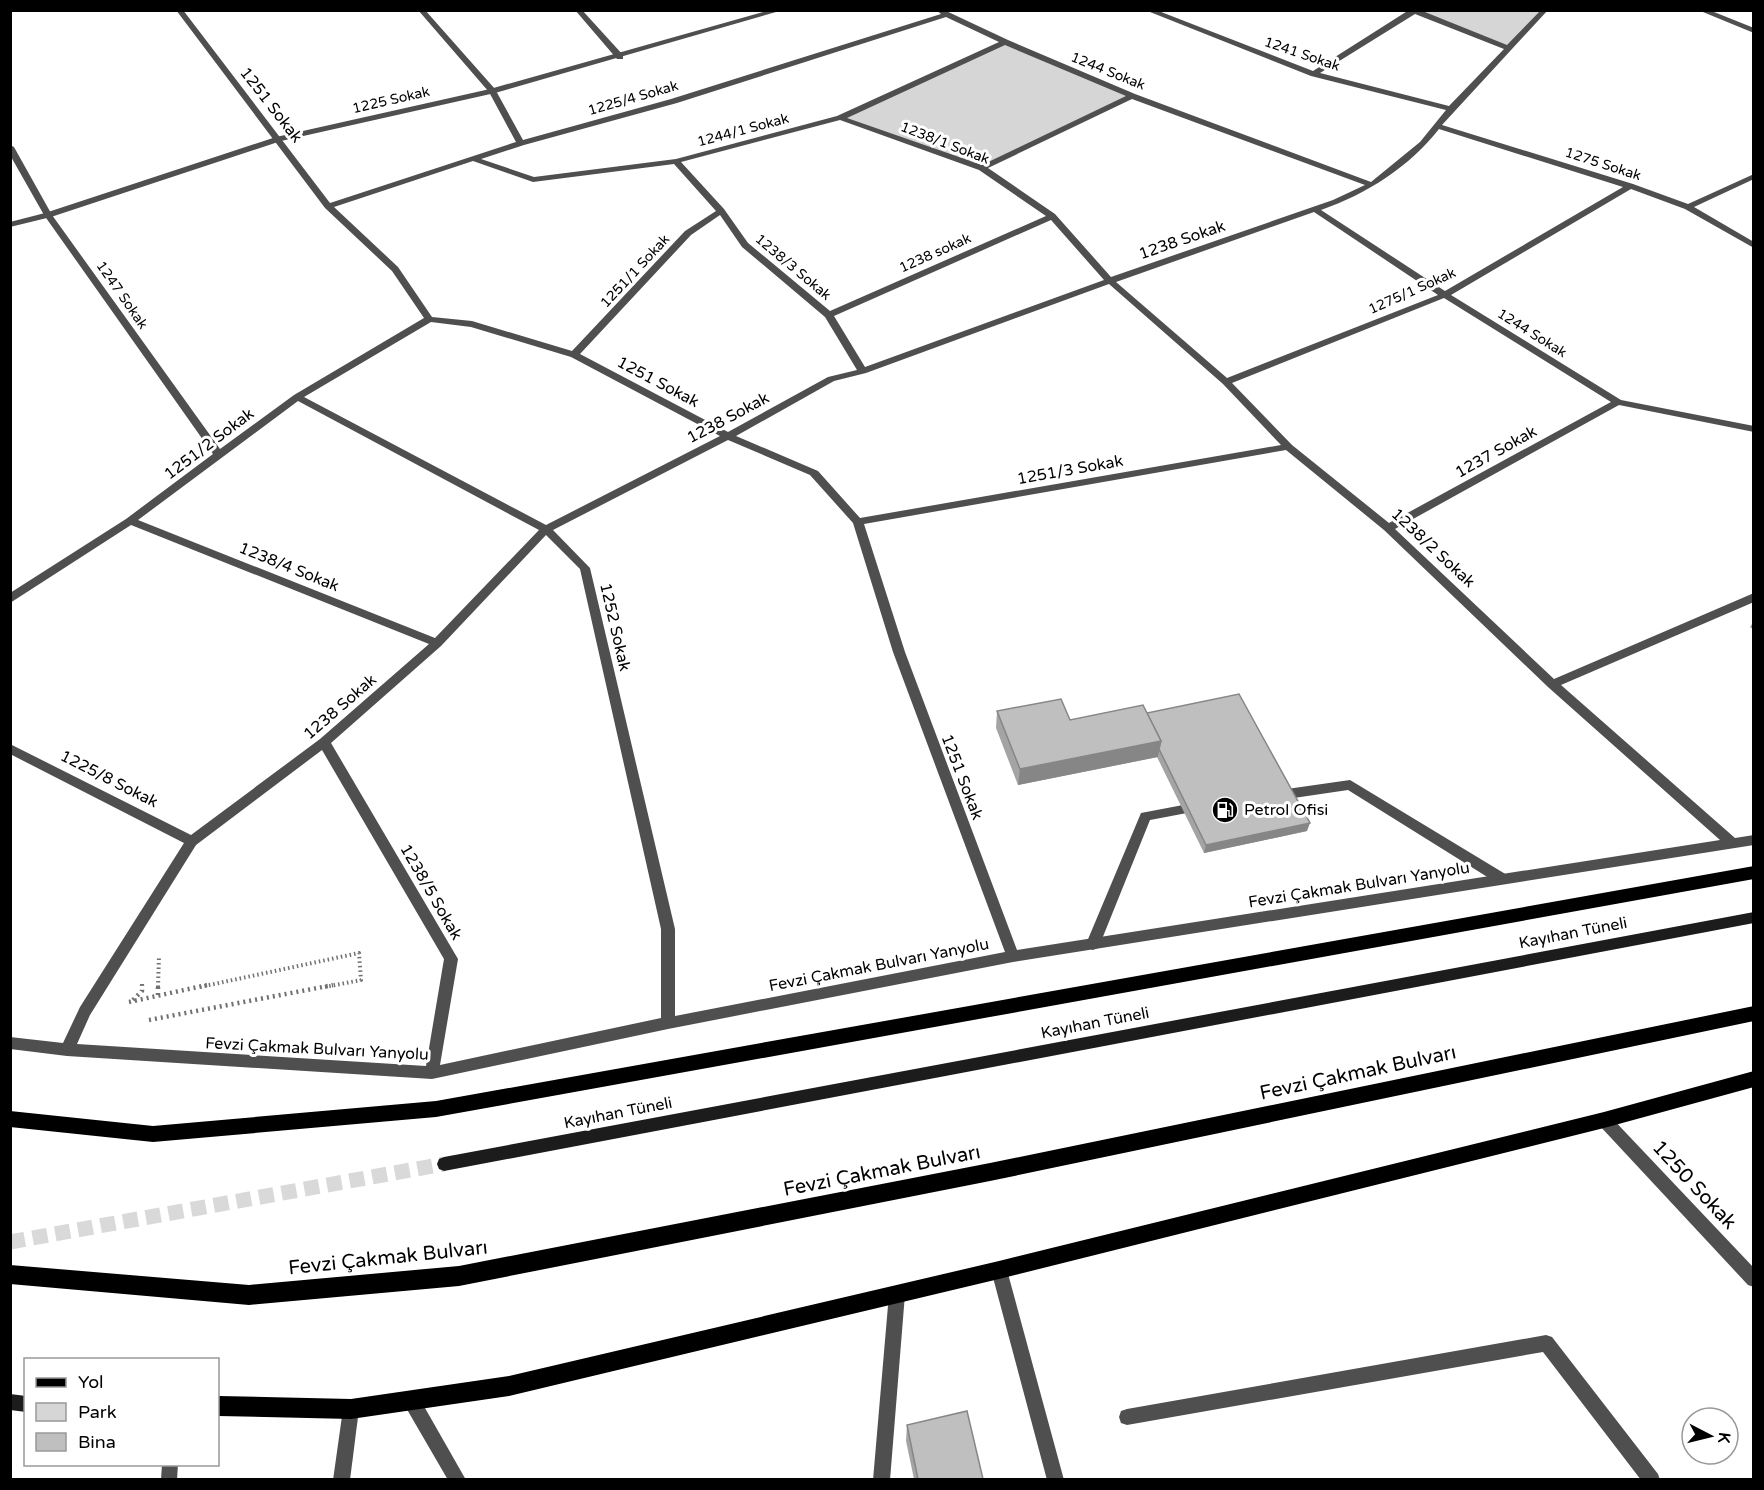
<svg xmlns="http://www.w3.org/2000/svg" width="1764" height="1490" viewBox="0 0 1764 1490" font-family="'Varela Round',sans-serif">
  <rect width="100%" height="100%" fill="#fff"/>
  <g fill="#d6d6d6">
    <path d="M1416,10L1545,11L1508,48Z"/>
    <path d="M1005,42L1132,96L982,168L840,118Z"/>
  </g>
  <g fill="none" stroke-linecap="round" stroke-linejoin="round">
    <path stroke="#d9d9d9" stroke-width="15" stroke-dasharray="15 8" stroke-linecap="butt" d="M10,1242L444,1164"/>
    <g stroke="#717171" stroke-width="4" stroke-dasharray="1.5 3" stroke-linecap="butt">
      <path d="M142,984V987"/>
      <path d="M158,987L159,956"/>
      <path d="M200,987L359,953L361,980L325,987"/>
    </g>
    <g stroke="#717171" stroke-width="4.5" stroke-dasharray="2 4" stroke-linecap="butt">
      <path d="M158,995V985"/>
      <path d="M133,1000L142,991V985"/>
      <path d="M129,1002L207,985"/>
      <path d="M149,1020L333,985"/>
    </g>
    <g fill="#4f4f4f" fill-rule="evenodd">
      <path d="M1350,780L1507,875L1508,879L1507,883L1502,884L1497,883L1348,790L1287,799L1283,797L1281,794L1283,791L1287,789Z"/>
      <path d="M1183,805L1187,807L1189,810L1187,813L1150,820L1100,944L1098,948L1093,950L1088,948L1086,944L1141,813Z"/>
      <path d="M897,1286L903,1289L905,1294L890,1480H873L889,1294L891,1289Z"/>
      <path d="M1546,1335L1552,1337L1658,1474L1660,1480H1641L1543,1352L1127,1425L1121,1423L1119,1417L1121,1411L1127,1409Z"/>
      <path d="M411,1392L417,1394L466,1480H448L405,1406L403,1400L405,1394Z"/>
    </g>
    <g fill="#4f4f4f" fill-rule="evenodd">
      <path d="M176,10H183L330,203L516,142L489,92L418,10H425L495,89L523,140L671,99L941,14L936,10H944L1008,40L1135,94L1371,182L1420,142L1446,110L1311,76L1145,10H1156L1313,71L1409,10H1420L1507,45L1541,10H1548L1442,125L1633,184L1688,204L1754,174V179L1694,207L1754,242V248L1685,209L1631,189L1451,295L1621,400L1754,426V432L1619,405L1395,529L1554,679L1754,593V602L1561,685L1735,838L1754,835V845L1013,962L668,1029L432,1079L67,1056L10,1049V1037L63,1043L80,1007L184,843L10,754V744L191,835L320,739L429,644L131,525L10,603V593L126,519L213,454L44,215L10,155V145L14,147L52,215L220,449L294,395L424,318L392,271L325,208ZM1415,14L1504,49L1449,106L1320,73ZM946,17L999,42L837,116L676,159L534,177L481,159L524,145L677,103ZM1005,45L1126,96L982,165L847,118ZM1132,99L1365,185L1333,200L1111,277L1055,214L988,168ZM840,120L979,170L1046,216L830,311L748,243L724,209L681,162ZM1439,129L1623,187L1445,291L1321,210C1367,194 1409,167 1439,129ZM473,161L533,182L674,164L716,211L685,231L572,351L472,321L432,317L398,267L334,207ZM1314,212L1438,295L1227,378L1116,282ZM720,215L742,247L825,317L857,370L828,377L728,432L580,354L691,235ZM1051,220L1104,280L865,367L834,316ZM1109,284L1223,384L1281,445L860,518L818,471L736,436L834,381L866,373ZM1444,298L1611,402L1389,523L1292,445L1232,383ZM431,322L471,327L571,357L720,436L546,525L304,397ZM298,401L539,530L435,638L138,520ZM728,440L810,475L853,523L893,652L1005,952L675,1016V929L590,568L553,530ZM1286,450L1384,530L1548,687L1720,840L1017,950L905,652L864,524ZM546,535L580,569L661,929V1018L440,1065L458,959L331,743L441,646ZM322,750L444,959L426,1066L77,1044L90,1015L196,845Z"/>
      <path d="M575,10H582L623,55V59H617Z"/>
      <path d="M1698,10H1709L1754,28V33Z"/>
      <path d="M1604,1113L1609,1115L1754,1268V1287L1748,1285L1599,1125L1597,1120L1599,1115Z"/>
      <path d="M999,1262L1004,1265L1007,1270L1064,1480H1047L991,1270L994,1265Z"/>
    </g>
    <g fill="#4f4f4f" fill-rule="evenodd">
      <path d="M770,10H783L495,93L281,141L51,217L10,227V222L45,213L276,137L490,89Z"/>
      <path d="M351,1401L357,1403L359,1409L350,1480H333L343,1409L345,1403Z"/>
      <path d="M162,1464H178L177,1480H161Z"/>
    </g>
    <g fill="#1c1c1c" fill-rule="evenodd">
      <path d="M1754,912V923L444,1171L439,1169L437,1164L439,1159L444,1157Z"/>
      <path d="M10,1394L26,1396V1412L10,1410Z"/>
    </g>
    <g fill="#000" fill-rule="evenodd">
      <path d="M1754,866V879L436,1117L153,1142L10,1127V1111L153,1126L436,1101Z"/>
      <path d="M1754,1006V1021L990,1181L459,1286L249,1305L10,1284V1265L249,1285L459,1266L990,1163Z"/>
      <path d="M1754,1071V1087L1604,1128L999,1279L509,1396L351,1419L218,1416V1396L351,1399L509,1376L999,1261L1604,1112Z"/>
    </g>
  </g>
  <g fill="#a4a4a4">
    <path d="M1754,621V630L1750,627Z"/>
    <path d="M997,711L1070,720L1147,713L1307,831L1204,853L1157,757L1018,785L996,728Z"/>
    <path d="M907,1425L983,1479H914L906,1441Z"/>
  </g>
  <g fill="#868686">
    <path d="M1161,741L1158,757L1018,785L1020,769Z"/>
    <path d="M1310,823L1307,831L1204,853L1206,845Z"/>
  </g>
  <g fill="#bfbfbf" stroke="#868686" stroke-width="1.5">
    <path d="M1239,694L1310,823L1206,845L1159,749L1161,741L1147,713Z"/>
    <path d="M1061,699L1070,720L1143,705L1161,741L1020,769L997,711Z"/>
    <path d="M967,1411L983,1479H918L907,1425Z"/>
  </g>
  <defs>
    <g id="fuel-disc" transform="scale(1.35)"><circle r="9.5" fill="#000" stroke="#fff"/><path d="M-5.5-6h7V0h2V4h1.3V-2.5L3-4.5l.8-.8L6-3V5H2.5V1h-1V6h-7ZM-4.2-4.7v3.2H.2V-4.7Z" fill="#fff"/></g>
  </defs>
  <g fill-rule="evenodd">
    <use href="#fuel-disc" x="1225" y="810"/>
  </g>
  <g text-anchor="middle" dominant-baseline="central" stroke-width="6" stroke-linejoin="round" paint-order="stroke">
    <g font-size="14" fill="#000" stroke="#fff">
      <text transform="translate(1302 54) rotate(19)">1241 Sokak</text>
      <text transform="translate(1108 71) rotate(22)">1244 Sokak</text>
      <text transform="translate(633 98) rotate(-16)">1225/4 Sokak</text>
      <text transform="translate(391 100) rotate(-13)">1225 Sokak</text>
      <text transform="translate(743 130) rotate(-15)">1244/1 Sokak</text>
      <text transform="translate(945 143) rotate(21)">1238/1 Sokak</text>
      <text transform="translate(1603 164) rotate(18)">1275 Sokak</text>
      <text transform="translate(935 253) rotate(-24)">1238 sokak</text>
      <text transform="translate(793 267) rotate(40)">1238/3 Sokak</text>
      <text transform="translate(635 271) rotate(-47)">1251/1 Sokak</text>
      <text transform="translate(1412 291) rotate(-24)">1275/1 Sokak</text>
      <text transform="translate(122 295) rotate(55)">1247 Sokak</text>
      <text transform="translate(1532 333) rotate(32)">1244 Sokak</text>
    </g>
    <g font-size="16" fill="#000" stroke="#fff">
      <text transform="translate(271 105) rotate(52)">1251 Sokak</text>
      <text transform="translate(1182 240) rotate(-19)">1238 Sokak</text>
      <text transform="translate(658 382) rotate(28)">1251 Sokak</text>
      <text transform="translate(728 418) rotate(-28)">1238 Sokak</text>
      <text transform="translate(209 444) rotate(-37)">1251/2 Sokak</text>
      <text transform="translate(1496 452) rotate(-29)">1237 Sokak</text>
      <text transform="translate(1070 470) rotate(-10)">1251/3 Sokak</text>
      <text transform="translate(1433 548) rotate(43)">1238/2 Sokak</text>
      <text transform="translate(289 567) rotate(22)">1238/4 Sokak</text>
      <text transform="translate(615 627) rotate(77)">1252 Sokak</text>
      <text transform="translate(340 707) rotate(-41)">1238 Sokak</text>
      <text transform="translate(962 777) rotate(69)">1251 Sokak</text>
      <text transform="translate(109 779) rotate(27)">1225/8 Sokak</text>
      <text transform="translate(1359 885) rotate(-9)">Fevzi Çakmak Bulvarı Yanyolu</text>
      <text transform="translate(431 892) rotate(60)">1238/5 Sokak</text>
      <text transform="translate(1573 933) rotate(-11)">Kayıhan Tüneli</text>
      <text transform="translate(879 965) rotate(-11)">Fevzi Çakmak Bulvarı Yanyolu</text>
      <text transform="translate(1095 1023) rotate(-11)">Kayıhan Tüneli</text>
      <text transform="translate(317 1049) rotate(3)">Fevzi Çakmak Bulvarı Yanyolu</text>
      <text transform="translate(618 1113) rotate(-11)">Kayıhan Tüneli</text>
    </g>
    <g font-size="16" fill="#000" stroke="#fff" text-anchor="start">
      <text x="1244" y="810">Petrol Ofisi</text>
    </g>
    <g font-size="20" fill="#000" stroke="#fff">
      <text transform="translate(1358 1073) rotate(-12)">Fevzi Çakmak Bulvarı</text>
      <text transform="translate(882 1171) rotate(-11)">Fevzi Çakmak Bulvarı</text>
      <text transform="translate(1694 1185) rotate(47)">1250 Sokak</text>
      <text transform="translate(388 1258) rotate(-6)">Fevzi Çakmak Bulvarı</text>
    </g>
  </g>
  <rect width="1764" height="1490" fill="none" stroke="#000000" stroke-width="24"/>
  <rect x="24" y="1358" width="195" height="108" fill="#ffffff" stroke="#999999" stroke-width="1.5"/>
  <rect x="36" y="1378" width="30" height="9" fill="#000000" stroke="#999999" stroke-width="1.5"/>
  <text x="78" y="1388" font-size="18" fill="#000000">Yol</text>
  <rect x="36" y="1403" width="30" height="18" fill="#d6d6d6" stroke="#999999" stroke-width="1.5"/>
  <text x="78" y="1418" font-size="18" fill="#000000">Park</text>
  <rect x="36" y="1433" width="30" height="18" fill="#bfbfbf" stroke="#999999" stroke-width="1.5"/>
  <text x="78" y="1448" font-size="18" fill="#000000">Bina</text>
  <g transform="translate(1710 1436) rotate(97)"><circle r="28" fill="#ffffff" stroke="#999999" stroke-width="1.5"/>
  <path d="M0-4.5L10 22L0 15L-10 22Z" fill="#000000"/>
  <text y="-9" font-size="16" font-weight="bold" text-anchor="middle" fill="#000000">K</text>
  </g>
</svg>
